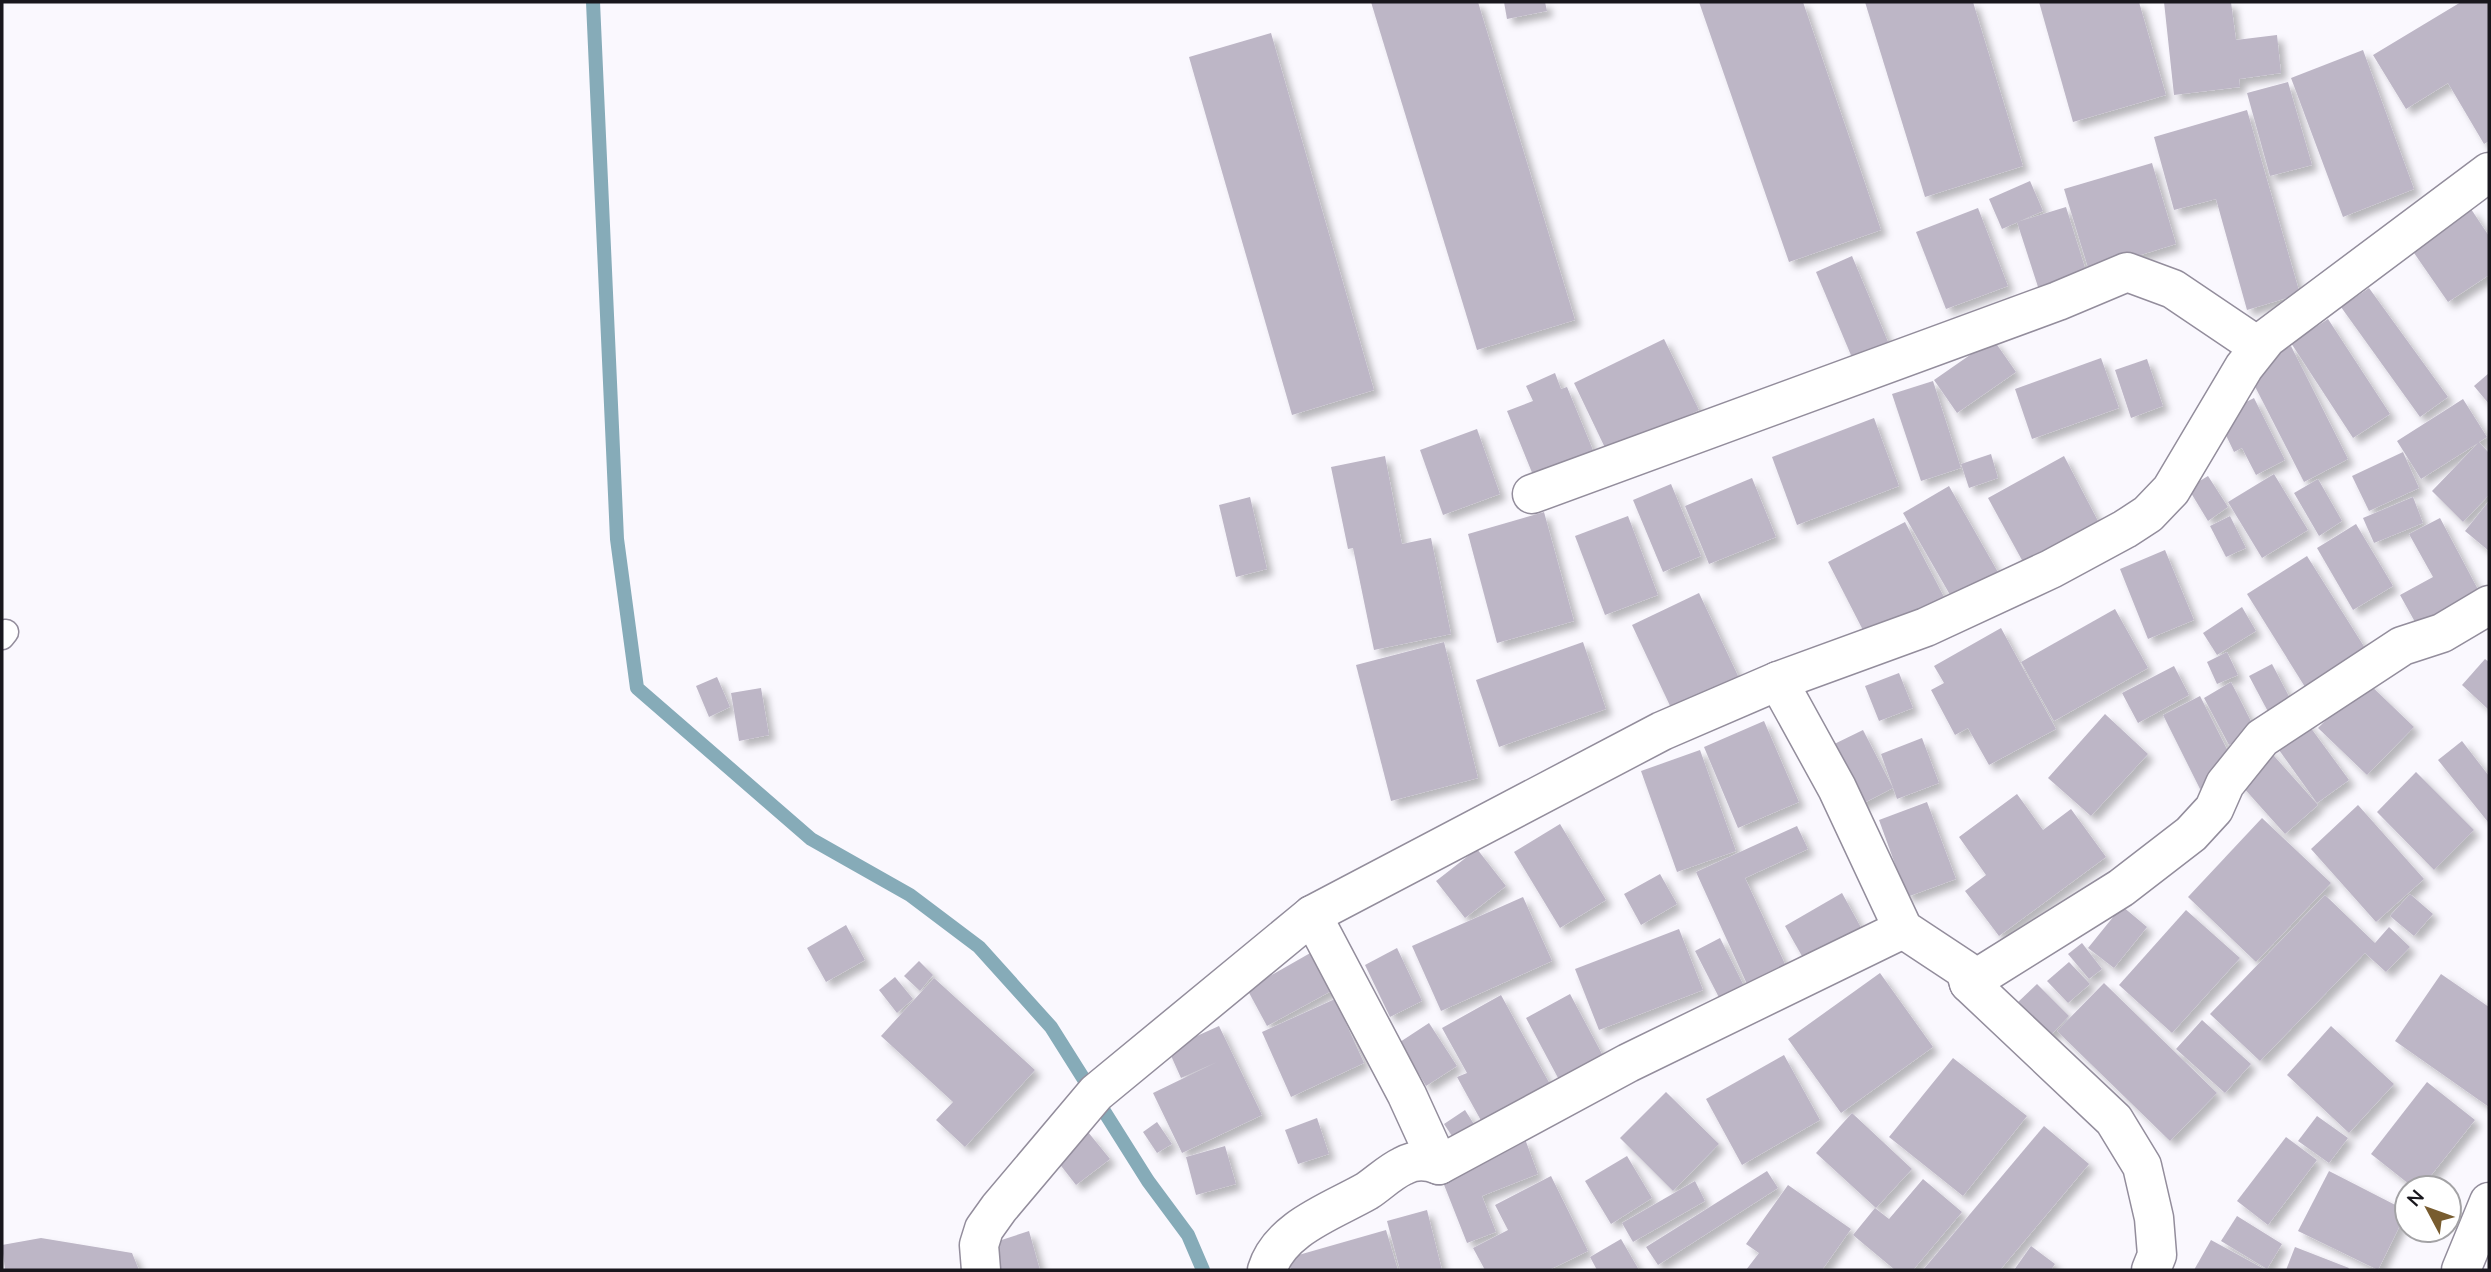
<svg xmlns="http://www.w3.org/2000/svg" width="2491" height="1272" viewBox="0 0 2491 1272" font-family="Mulish,sans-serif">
  <defs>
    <filter id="shadow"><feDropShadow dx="6" dy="6" stdDeviation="3.5" flood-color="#0004"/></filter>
  </defs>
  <rect width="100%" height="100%" fill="#faf8fe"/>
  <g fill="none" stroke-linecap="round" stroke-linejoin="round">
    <path stroke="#86abb8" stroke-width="14" d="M593,2L617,539L637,688L811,839L910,895L979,947L1051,1027L1148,1181L1188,1235L1203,1270"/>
  </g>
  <g fill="#bdb6c6" filter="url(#shadow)">
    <path d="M1371,2H1478L1575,320L1477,350Z"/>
    <path d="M1504,2H1545L1547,11L1507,19Z"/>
    <path d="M1699,2H1803L1881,230L1789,262Z"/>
    <path d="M1865,2H1973L2023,166L1925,197Z"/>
    <path d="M2039,2H2139L2166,95L2073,122Z"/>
    <path d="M2164,2H2231L2236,40L2277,35L2281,73L2239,79L2240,87L2174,95Z"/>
    <path d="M2461,2H2489V141L2484,144L2448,83L2406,109L2373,55Z"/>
    <path d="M1271,33L1374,390L1292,415L1189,57Z"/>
    <path d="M2363,50L2414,189L2343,217L2291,78Z"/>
    <path d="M2288,82L2312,165L2270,176L2247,93Z"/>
    <path d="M2247,110L2300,294L2247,310L2216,199L2174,210L2154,137Z"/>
    <path d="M2152,163L2176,244L2089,271L2064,189Z"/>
    <path d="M2030,181L2043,211L2002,229L1989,199Z"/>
    <path d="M2066,207L2087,274L2039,290L2017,222Z"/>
    <path d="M1978,208L2008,286L1946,309L1916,232Z"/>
    <path d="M2471,209L2489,236V275L2448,302L2412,250Z"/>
    <path d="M1852,256L1889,344L1853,360L1816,272Z"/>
    <path d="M2369,288L2448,397L2420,417L2341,307Z"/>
    <path d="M2328,319L2390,414L2353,438L2291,343Z"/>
    <path d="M1664,339L1699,410L1608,454L1574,383Z"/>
    <path d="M1993,339L2016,372L1957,413L1934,380Z"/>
    <path d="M2291,346L2348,459L2304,482L2246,369Z"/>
    <path d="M2101,358L2119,408L2032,439L2015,389Z"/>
    <path d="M2147,359L2163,406L2131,418L2115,370Z"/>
    <path d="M1555,373L1561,389L1567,387L1595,455L1535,480L1507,411L1533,401L1526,386Z"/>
    <path d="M2489,373V404L2474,386Z"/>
    <path d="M1933,381L1961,468L1921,481L1892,394Z"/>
    <path d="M2254,398L2285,460L2256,475L2242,448L2234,452L2223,429L2224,413Z"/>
    <path d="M2463,399L2487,437L2479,442L2489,453V495L2463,522L2432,491L2478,443L2421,479L2397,441Z"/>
    <path d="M1874,418L1899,486L1797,525L1772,457Z"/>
    <path d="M1477,429L1500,494L1443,515L1420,450Z"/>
    <path d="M2403,452L2419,488L2369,511L2352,476Z"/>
    <path d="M1991,454L1998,478L1969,488L1961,464Z"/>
    <path d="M1385,456L1402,544L1431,538L1451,634L1374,650L1353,548L1348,549L1331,467Z"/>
    <path d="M2064,456L2098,521L2023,562L1988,498Z"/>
    <path d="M2274,474L2308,530L2262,558L2228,502Z"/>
    <path d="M2208,476L2228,507L2208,521L2188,488Z"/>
    <path d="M1752,478L1776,537L1709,564L1685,506Z"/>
    <path d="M2318,479L2342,521L2319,536L2294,493Z"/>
    <path d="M1671,484L1701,556L1663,572L1633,500Z"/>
    <path d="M1949,486L1999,574L1953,600L1903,513Z"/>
    <path d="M1250,497L1267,569L1236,577L1219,505Z"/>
    <path d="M2413,497L2423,523L2374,543L2363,518Z"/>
    <path d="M2489,501V551L2465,531Z"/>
    <path d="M1544,512L1574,621L1497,643L1468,534Z"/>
    <path d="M1628,516L1658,595L1605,615L1575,536Z"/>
    <path d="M2230,516L2246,548L2226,557L2210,526Z"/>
    <path d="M2440,518L2482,597L2420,631L2400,595L2433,577L2409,534Z"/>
    <path d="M1905,522L1944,597L1867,638L1828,562Z"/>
    <path d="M2356,524L2393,586L2353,610L2317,548Z"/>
    <path d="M2165,550L2194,620L2148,639L2120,569Z"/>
    <path d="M2307,556L2370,656L2310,695L2247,594Z"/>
    <path d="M1699,593L1739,678L1672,710L1632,625Z"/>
    <path d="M2242,607L2256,631L2217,655L2203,633Z"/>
    <path d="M2115,609L2148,668L2054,721L2021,662Z"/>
    <path d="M2001,628L2056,729L1989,765L1968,728L1955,735L1931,690L1944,683L1934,666Z"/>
    <path d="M1444,642L1478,778L1391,801L1356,665Z"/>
    <path d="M1583,642L1606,709L1499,747L1476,680Z"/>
    <path d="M2227,652L2238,675L2217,684L2207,662Z"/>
    <path d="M2485,659L2489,662V710L2462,685Z"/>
    <path d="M2272,664L2295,708L2273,721L2249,676Z"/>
    <path d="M2174,666L2189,695L2138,723L2122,693Z"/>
    <path d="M1899,673L1913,708L1879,721L1865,686Z"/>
    <path d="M717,677L730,707L709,717L696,686Z"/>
    <path d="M2365,680L2414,727L2367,775L2318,728Z"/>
    <path d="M2231,682L2256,731L2229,745L2204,698Z"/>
    <path d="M761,688L769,735L739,741L731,693Z"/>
    <path d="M2200,696L2238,771L2200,789L2163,715Z"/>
    <path d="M2105,714L2148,754L2091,816L2048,778Z"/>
    <path d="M2305,720L2349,780L2317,803L2274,743Z"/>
    <path d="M1764,721L1799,802L1738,828L1704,747Z"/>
    <path d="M1863,730L1893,788L1850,810L1822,750Z"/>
    <path d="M1922,738L1939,783L1897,799L1881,754Z"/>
    <path d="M2462,741L2489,776L2488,822L2438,760Z"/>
    <path d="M2266,747L2318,805L2285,834L2233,776Z"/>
    <path d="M1700,750L1736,851L1677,872L1641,771Z"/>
    <path d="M2416,772L2474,830L2434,870L2377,812Z"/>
    <path d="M2017,794L2043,830L2071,809L2106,857L1999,936L1965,891L1986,875L1959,837Z"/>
    <path d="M1927,802L1956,879L1907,897L1879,820Z"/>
    <path d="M2358,805L2424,879L2376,922L2311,849Z"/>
    <path d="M2262,818L2331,883L2256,962L2188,897Z"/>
    <path d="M1560,824L1606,900L1560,928L1514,852Z"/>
    <path d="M1797,826L1808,849L1745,878L1791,977L1752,995L1696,872Z"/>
    <path d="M1477,849L1506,886L1465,918L1436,881Z"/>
    <path d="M1660,874L1677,904L1641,925L1624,894Z"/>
    <path d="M1842,893L1864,933L1807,965L1785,926Z"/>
    <path d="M2410,894L2433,914L2414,936L2390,916Z"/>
    <path d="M2325,895L2375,943L2389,927L2410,947L2386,972L2365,953L2260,1061L2210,1014Z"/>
    <path d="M1523,897L1552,961L1441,1011L1412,946Z"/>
    <path d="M2122,906L2147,927L2114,968L2088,948Z"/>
    <path d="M2186,910L2240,958L2172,1033L2119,985Z"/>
    <path d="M846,925L865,960L826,982L807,948Z"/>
    <path d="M1679,929L1703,990L1599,1030L1575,969Z"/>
    <path d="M1720,938L1751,1000L1727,1013L1695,951Z"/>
    <path d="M2082,943L2102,969L2089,979L2068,954Z"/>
    <path d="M1397,948L1422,1001L1390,1017L1365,965Z"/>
    <path d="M1312,952L1333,990L1267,1026L1247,989Z"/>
    <path d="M919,961L933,975L920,991L904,976Z"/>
    <path d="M2069,962L2090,984L2068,1003L2047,981Z"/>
    <path d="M1880,973L1933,1047L1841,1113L1788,1039Z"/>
    <path d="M2441,974L2489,1007V1107L2395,1041Z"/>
    <path d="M895,977L913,999L897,1013L879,990Z"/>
    <path d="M934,978L1035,1070L965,1147L936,1120L953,1102L881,1036Z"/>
    <path d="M2104,983L2217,1093L2170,1141L2057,1031Z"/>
    <path d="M2037,984L2069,1016L2049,1037L2016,1004Z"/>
    <path d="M1570,994L1609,1067L1565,1091L1526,1018Z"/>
    <path d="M1501,995L1557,1097L1489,1135L1457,1077L1467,1073L1442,1028Z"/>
    <path d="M1335,999L1364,1063L1291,1097L1262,1032Z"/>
    <path d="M2202,1020L2251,1064L2225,1093L2176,1049Z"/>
    <path d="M1429,1023L1457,1066L1426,1086L1400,1042Z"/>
    <path d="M1219,1026L1262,1115L1182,1153L1153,1093L1217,1062L1181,1078L1168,1049Z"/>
    <path d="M2331,1026L2394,1084L2349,1133L2287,1075Z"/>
    <path d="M1784,1055L1820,1120L1742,1165L1706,1099Z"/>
    <path d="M1953,1058L2027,1116L1963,1196L1889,1137Z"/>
    <path d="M2427,1082L2475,1120L2421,1188H2414L2371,1154Z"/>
    <path d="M1666,1092L1719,1144L1673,1191L1620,1138Z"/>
    <path d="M1465,1110L1477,1129L1456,1142L1444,1124Z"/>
    <path d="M1852,1113L1912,1169L1876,1208L1816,1153Z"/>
    <path d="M2317,1116L2348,1138L2329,1163L2298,1141Z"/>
    <path d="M1317,1118L1329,1154L1298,1164L1285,1130Z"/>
    <path d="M1157,1122L1172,1144L1157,1153L1143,1132Z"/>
    <path d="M2044,1126L2089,1164L2000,1270H1923Z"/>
    <path d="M1088,1132L1110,1159L1076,1185L1055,1158Z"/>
    <path d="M2286,1137L2317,1160L2268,1225L2237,1201Z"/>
    <path d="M1525,1139L1538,1174L1482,1196L1496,1232L1467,1243L1439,1172Z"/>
    <path d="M1225,1146L1236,1184L1196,1195L1186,1157Z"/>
    <path d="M1627,1156L1652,1198L1611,1224L1585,1181Z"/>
    <path d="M1767,1171L1778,1188L1658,1265L1646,1247Z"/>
    <path d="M2329,1171L2407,1211L2378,1270L2298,1231Z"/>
    <path d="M1551,1176L1588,1251L1549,1270H1485L1473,1248L1508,1230L1495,1205Z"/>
    <path d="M1923,1179L1962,1212L1913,1270H1895L1853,1235L1875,1208L1889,1219Z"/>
    <path d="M1695,1181L1705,1201L1633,1242L1622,1223Z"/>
    <path d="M1788,1185L1851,1229L1822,1270H1746L1759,1253L1746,1244Z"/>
    <path d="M1427,1210L1442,1270H1400L1387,1221Z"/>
    <path d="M2237,1216L2282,1244L2267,1269L2221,1241Z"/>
    <path d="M1386,1230L1398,1270H1291L1288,1258Z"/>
    <path d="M1029,1231L1040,1270H990L983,1246Z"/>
    <path d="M41,1238L132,1253L139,1270H5L2,1245Z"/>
    <path d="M1621,1239L1639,1270H1597L1590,1257Z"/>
    <path d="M2211,1240L2266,1270H2194Z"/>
    <path d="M2031,1246L2055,1264L2051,1270H2014Z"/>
    <path d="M2295,1247L2349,1268L2348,1270H2286Z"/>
  </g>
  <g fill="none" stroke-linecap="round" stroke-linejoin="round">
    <g stroke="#938d9c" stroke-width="27">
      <path id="lane" d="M2,637L6,632"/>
    </g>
    <g stroke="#938d9c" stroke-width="41">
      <g id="street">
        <path d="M1532,494L2058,301L2127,272L2173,289L2259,347"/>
        <path d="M1778,681L1837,788L1903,929L1965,970L1969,983L2114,1120L2142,1166L2154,1218L2157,1255L2151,1270"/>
        <path d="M1969,983L2121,888L2191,834L2214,809L2225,784L2262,738L2402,646L2442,633L2489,605"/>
        <path d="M1439,1165L1628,1063L1903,929"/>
        <path d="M981,1270L979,1245L984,1229L999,1208L1096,1093L1312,915L1662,731L1778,681L1926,627L2051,569L2125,529L2148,514L2171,490L2244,367L2267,338L2489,172"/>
        <path d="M1267,1270C1280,1228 1332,1211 1367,1191C1379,1183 1390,1172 1403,1166C1415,1159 1427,1160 1439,1165L1407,1095L1312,915"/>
        <path d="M2461,1270L2489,1202"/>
      </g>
    </g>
    <use href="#lane" stroke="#fff" stroke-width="24"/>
    <use href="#street" stroke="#fff" stroke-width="38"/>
  </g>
  <rect width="2491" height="1272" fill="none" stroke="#19171d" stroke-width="7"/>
  <g transform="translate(2428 1209) rotate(311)"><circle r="33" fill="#ffffff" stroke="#a3a2a5" stroke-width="2"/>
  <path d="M0-5L12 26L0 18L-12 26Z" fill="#785c2f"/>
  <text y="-10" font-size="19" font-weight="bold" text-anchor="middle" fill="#19171d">N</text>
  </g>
</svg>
